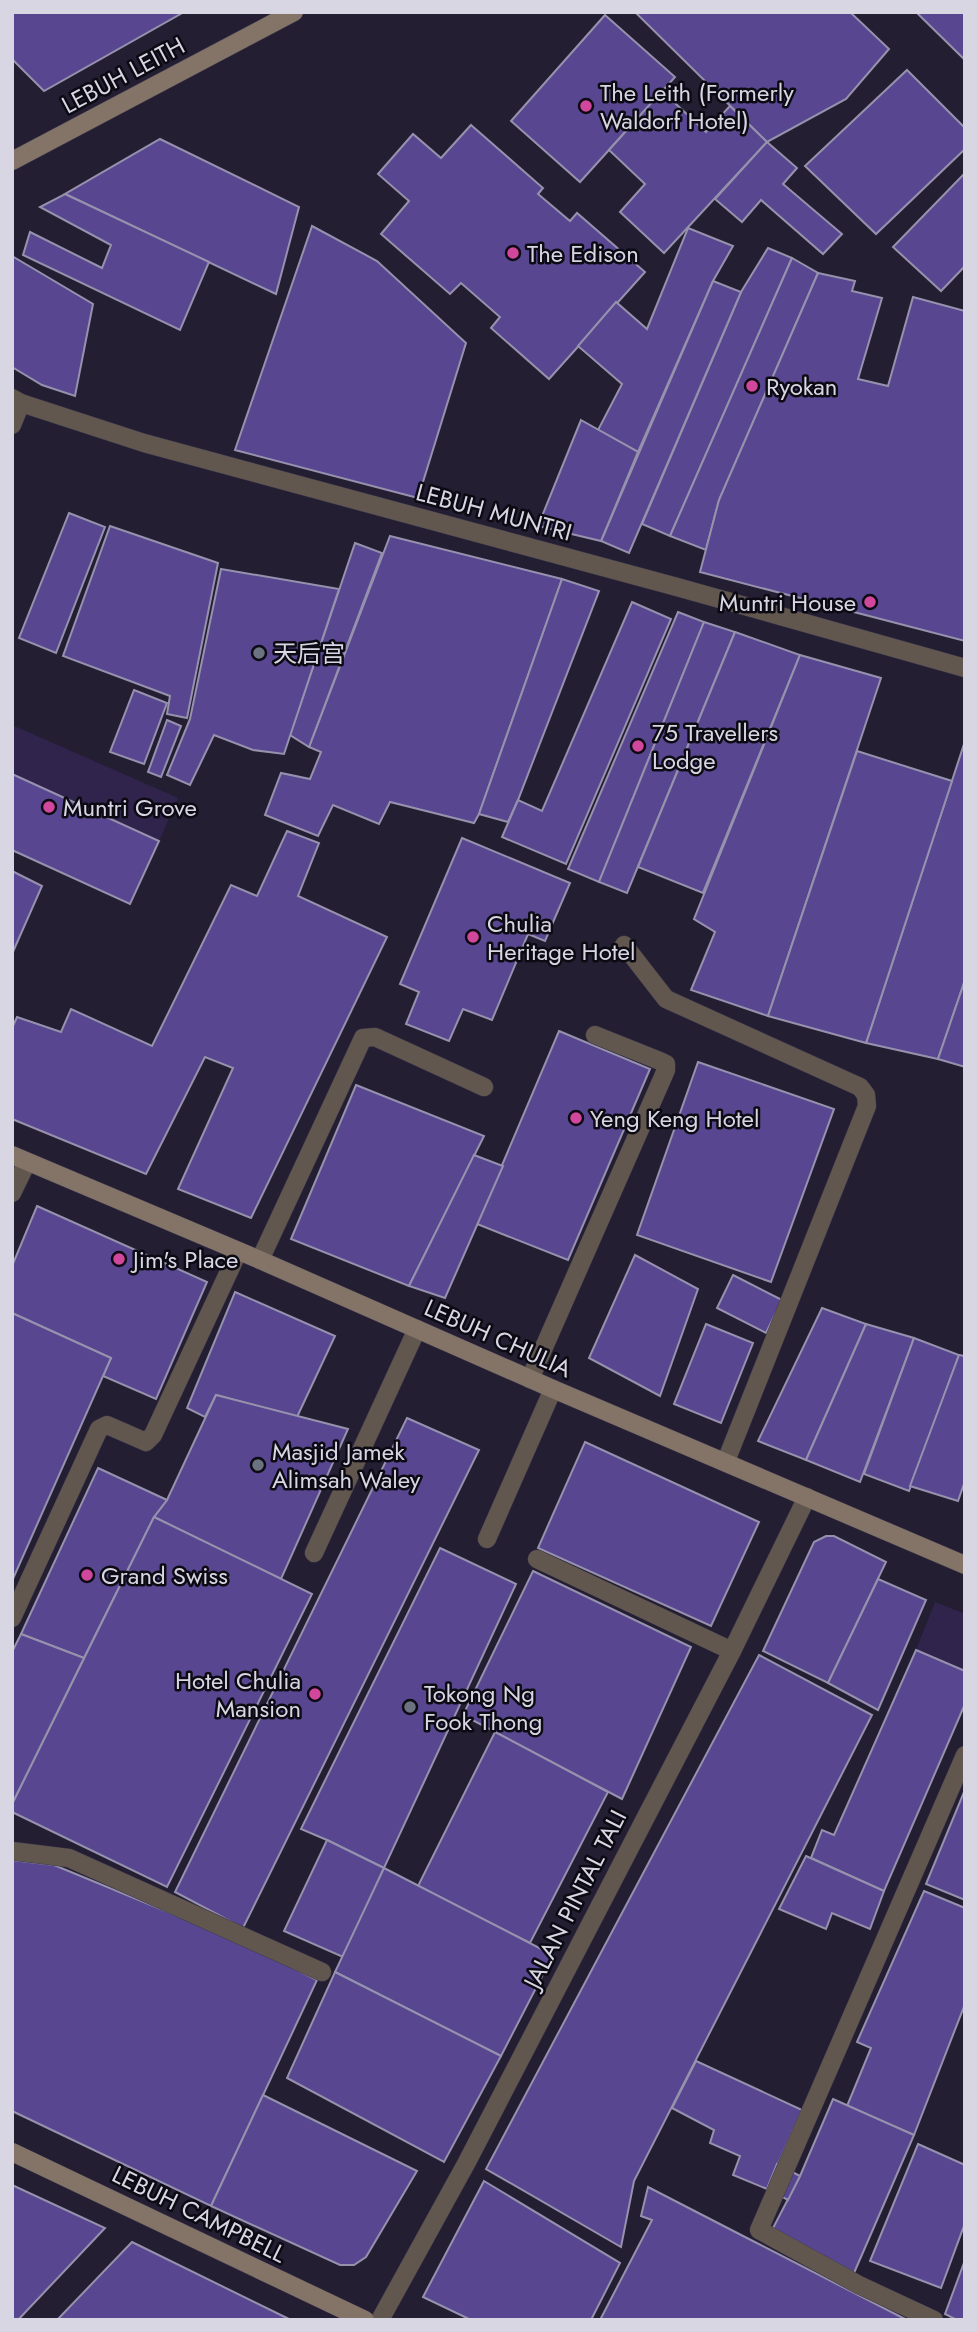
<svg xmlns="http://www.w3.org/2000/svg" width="977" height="2332" viewBox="0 0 977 2332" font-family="Jost,'Noto Sans SC',sans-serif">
  <rect width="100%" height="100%" fill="#241e33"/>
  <g fill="#30244d">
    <path d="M12,725L178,798L159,841L12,774Z"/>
    <path d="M935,1602L965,1614V1671L916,1650Z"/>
  </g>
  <g fill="#584790" stroke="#9692ad" stroke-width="2">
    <path d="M12,12H184L44,91L12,59Z"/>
    <path d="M635,12H850L889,49L846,99L767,142Z"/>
    <path d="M916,12H965V60Z"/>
    <path d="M605,15L675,77L580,182L511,121Z"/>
    <path d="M907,70L965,128V149L876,234L805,166Z"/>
    <path d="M662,91L706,132L730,106L767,142L664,253L620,212L645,184L609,150Z"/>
    <path d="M471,125L543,188L538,194L570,221L577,213L645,272L549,379L491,328L500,317L461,283L450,294L381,234L409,201L378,174L413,134L441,158Z"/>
    <path d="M160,139L299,207L276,294L65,194Z"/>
    <path d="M767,142L797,168L783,184L842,234L823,254L761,200L742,222L715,199Z"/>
    <path d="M965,173V266L941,291L893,247Z"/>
    <path d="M65,194L209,262L180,330L23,255L30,232L102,268L111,245L40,207Z"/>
    <path d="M312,226L377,261L466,343L418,498L235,450Z"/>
    <path d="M688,228L733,246L713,281L638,452L598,430L622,384L578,346L616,302L647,329Z"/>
    <path d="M768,248L792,258L670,536L642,524L741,292Z"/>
    <path d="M12,256L93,304L75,396L42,385L12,367Z"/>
    <path d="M792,258L818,273L719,500L706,550L670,536Z"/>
    <path d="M818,273L855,281L852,291L882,298L858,379L888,386L913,297L965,311V641L700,572L719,500Z"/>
    <path d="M713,281L741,292L629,553L601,541Z"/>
    <path d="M581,420L638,452L601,541L538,526Z"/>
    <path d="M69,513L105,527L56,653L19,638Z"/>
    <path d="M110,526L218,563L187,718L167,714L170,696L63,656Z"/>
    <path d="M390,536L562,579L479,814L474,823L390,802L379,824L333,805L318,836L265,815L281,773L310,779L321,752L309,747Z"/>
    <path d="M355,543L382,553L309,747L290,735Z"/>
    <path d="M221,569L339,589L284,754L253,750L214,735L190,785L167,775L190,719Z"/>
    <path d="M562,579L599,591L518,800L508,822L479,814Z"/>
    <path d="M632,602L671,619L566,864L502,837L518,800L542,811Z"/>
    <path d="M678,612L704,622L599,882L568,869Z"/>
    <path d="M704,622L735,632L627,893L599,882Z"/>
    <path d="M735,632L800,655L703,893L638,867Z"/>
    <path d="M800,655L881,678L768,1016L691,990L715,932L694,919Z"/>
    <path d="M134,690L167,703L144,764L110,752Z"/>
    <path d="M167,720L181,726L161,777L148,772Z"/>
    <path d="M965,741V980L938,1059L866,1043Z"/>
    <path d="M857,751L952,781L866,1043L768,1016Z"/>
    <path d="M12,774L159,841L130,904L12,850Z"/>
    <path d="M287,831L319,843L298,896L387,937L251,1218L178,1189L233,1068L205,1057L146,1174L12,1119V1028L17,1017L61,1032L71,1009L152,1046L231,885L257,896Z"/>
    <path d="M462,838L570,883L545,941L528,934L492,1020L463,1009L449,1041L406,1024L419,992L400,984Z"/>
    <path d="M12,871L42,886L12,954Z"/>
    <path d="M965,980V1067L938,1059Z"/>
    <path d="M559,1031L650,1069L568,1260L477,1224Z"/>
    <path d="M698,1062L834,1109L771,1282L637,1235Z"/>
    <path d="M356,1085L484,1136L409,1286L291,1239Z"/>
    <path d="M474,1155L503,1166L445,1298L409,1286Z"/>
    <path d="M37,1206L207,1282L156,1399L103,1376L111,1358L12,1313V1266Z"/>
    <path d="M635,1255L698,1289L660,1396L589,1358Z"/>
    <path d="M733,1275L782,1300L766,1333L717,1308Z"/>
    <path d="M235,1292L335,1336L297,1417L216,1395L205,1417L187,1408Z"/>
    <path d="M822,1308L866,1324L806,1460L758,1441Z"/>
    <path d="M12,1313L111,1358L12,1581Z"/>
    <path d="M706,1324L753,1343L721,1423L674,1404Z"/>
    <path d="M866,1324L914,1338L860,1482L806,1460Z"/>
    <path d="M914,1338L959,1355L909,1491L864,1474Z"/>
    <path d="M959,1355L965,1356V1481L958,1501L910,1486Z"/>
    <path d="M216,1395L348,1429L281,1579L154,1517L167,1500Z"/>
    <path d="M407,1418L479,1450L243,1928L175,1892Z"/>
    <path d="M585,1442L759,1522L711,1626L538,1548Z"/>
    <path d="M98,1468L167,1500L154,1517L84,1658L21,1634Z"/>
    <path d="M154,1517L312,1594L167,1887L12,1812V1804Z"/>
    <path d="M826,1536H834L886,1562L828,1683L763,1651L814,1542Z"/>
    <path d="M440,1548L516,1584L384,1868L327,1840L301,1829Z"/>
    <path d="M533,1571L691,1647L622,1799L463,1715Z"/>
    <path d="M878,1579L926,1600L878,1710L828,1683Z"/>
    <path d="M21,1634L84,1658L12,1804V1652Z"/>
    <path d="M916,1650L965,1671V1704L884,1891L811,1858L822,1830L834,1835Z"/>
    <path d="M759,1655L872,1715L634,2181L621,2247L486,2169Z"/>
    <path d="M495,1732L608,1792L530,1943L418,1886Z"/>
    <path d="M964,1792H965V1900L926,1884Z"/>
    <path d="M327,1840L384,1868L343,1957L284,1931Z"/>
    <path d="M806,1856L884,1891L870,1929L832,1913L826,1929L779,1909Z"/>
    <path d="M12,1860L54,1865L248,1945L317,1980L211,2206L12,2111Z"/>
    <path d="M384,1868L553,1955L501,2056L335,1972Z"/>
    <path d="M924,1891L965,1908V2004L914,2135L847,2106L871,2048L857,2042Z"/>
    <path d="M335,1972L501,2056L444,2162L287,2078Z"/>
    <path d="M696,2061L802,2110L767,2189L733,2175L740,2156L710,2143L714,2130L672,2108Z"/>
    <path d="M263,2095L417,2171L366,2257L354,2265H340L211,2206Z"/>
    <path d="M833,2099L914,2135L854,2273L772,2230L800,2176Z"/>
    <path d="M918,2144L965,2165V2223L941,2288L870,2261Z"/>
    <path d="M777,2164L800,2176L788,2200L767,2189Z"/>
    <path d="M484,2181L620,2263L591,2320H471L423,2297Z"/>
    <path d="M12,2185L105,2228L18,2320H12Z"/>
    <path d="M648,2187L747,2238L907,2320H600L652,2220L641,2216Z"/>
    <path d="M132,2242L291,2320H57Z"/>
    <path d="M965,2260V2320H957L945,2314Z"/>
  </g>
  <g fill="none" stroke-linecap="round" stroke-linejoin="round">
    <g stroke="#3d384c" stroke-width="19">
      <g id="lane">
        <path d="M12,425L21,403"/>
        <path d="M624,945L666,999L860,1087L866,1095L867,1106L726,1461"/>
        <path d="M260,1260L363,1038L375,1037L484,1087"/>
        <path d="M530,1379L666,1070V1064L660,1061L595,1035"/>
        <path d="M487,1539L553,1389"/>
        <path d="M314,1553L417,1329"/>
        <path d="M537,1559L732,1651"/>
        <path d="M12,1618L99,1429L107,1425L146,1442L153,1435L238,1252"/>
        <path d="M12,1851L69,1858L322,1972"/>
        <path d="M934,2320L859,2285L759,2230L965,1755"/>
      </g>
    </g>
    <g stroke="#3d384c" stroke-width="19">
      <g id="street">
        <path d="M12,398L21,403L144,443L677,587L965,668"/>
        <path d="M12,1193L27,1162"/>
        <path d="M380,2320L467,2162L732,1651L807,1497"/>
      </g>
    </g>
    <g stroke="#3d384c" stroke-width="19">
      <g id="secondary">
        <path d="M12,161L294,12"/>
        <path d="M12,1155L260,1260L553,1389L965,1565"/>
        <path d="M12,2152L365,2320"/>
      </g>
    </g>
    <use href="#lane" stroke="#61574f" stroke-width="18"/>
    <use href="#street" stroke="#61574f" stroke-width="18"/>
    <use href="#secondary" stroke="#847468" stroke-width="18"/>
  </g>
  <g fill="#d1479c" stroke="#0c0a13" stroke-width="2.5">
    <circle cx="586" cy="106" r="7"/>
    <circle cx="513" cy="253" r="7"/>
    <circle cx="752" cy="386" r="7"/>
    <circle cx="870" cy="602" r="7"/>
    <circle cx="638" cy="746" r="7"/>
    <circle cx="49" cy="807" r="7"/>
    <circle cx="473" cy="937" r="7"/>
    <circle cx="576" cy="1118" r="7"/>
    <circle cx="119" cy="1259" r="7"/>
    <circle cx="87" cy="1575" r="7"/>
    <circle cx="315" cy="1694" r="7"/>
  </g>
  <g fill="#6b7280" stroke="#0c0a13" stroke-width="2.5">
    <circle cx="259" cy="653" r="7"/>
    <circle cx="258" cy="1465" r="7"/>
    <circle cx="410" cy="1707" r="7"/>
  </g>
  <g text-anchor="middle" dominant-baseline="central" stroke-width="5" stroke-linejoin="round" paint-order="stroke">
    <g font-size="24" fill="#d9d6e4" stroke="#0c0a13">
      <text transform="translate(123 75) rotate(-28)">LEBUH LEITH</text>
      <text transform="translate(494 512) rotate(15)">LEBUH MUNTRI</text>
      <text transform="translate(498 1338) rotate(24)">LEBUH CHULIA</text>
      <text transform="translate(575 1899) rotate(-63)">JALAN PINTAL TALI</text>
      <text transform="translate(199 2214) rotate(26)">LEBUH CAMPBELL</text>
    </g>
    <g font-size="24" fill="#d9d6e4" stroke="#0c0a13" text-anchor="start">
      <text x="600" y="92">The Leith (Formerly<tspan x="600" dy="28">Waldorf Hotel)</tspan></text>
      <text x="527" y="253">The Edison</text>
      <text x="766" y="386">Ryokan</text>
      <text x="856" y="602" text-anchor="end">Muntri House</text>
      <text x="273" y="653">天后宫</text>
      <text x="652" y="732">75 Travellers<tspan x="652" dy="28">Lodge</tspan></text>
      <text x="63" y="807">Muntri Grove</text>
      <text x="487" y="923">Chulia<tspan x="487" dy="28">Heritage Hotel</tspan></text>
      <text x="590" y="1118">Yeng Keng Hotel</text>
      <text x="133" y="1259">Jim's Place</text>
      <text x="272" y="1451">Masjid Jamek<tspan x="272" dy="28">Alimsah Waley</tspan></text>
      <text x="101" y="1575">Grand Swiss</text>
      <text x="301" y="1680" text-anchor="end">Hotel Chulia<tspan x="301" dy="28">Mansion</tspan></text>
      <text x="424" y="1693">Tokong Ng<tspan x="424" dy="28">Fook Thong</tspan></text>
    </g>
  </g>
  <rect width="977" height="2332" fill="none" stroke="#d9d6e4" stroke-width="28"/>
</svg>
